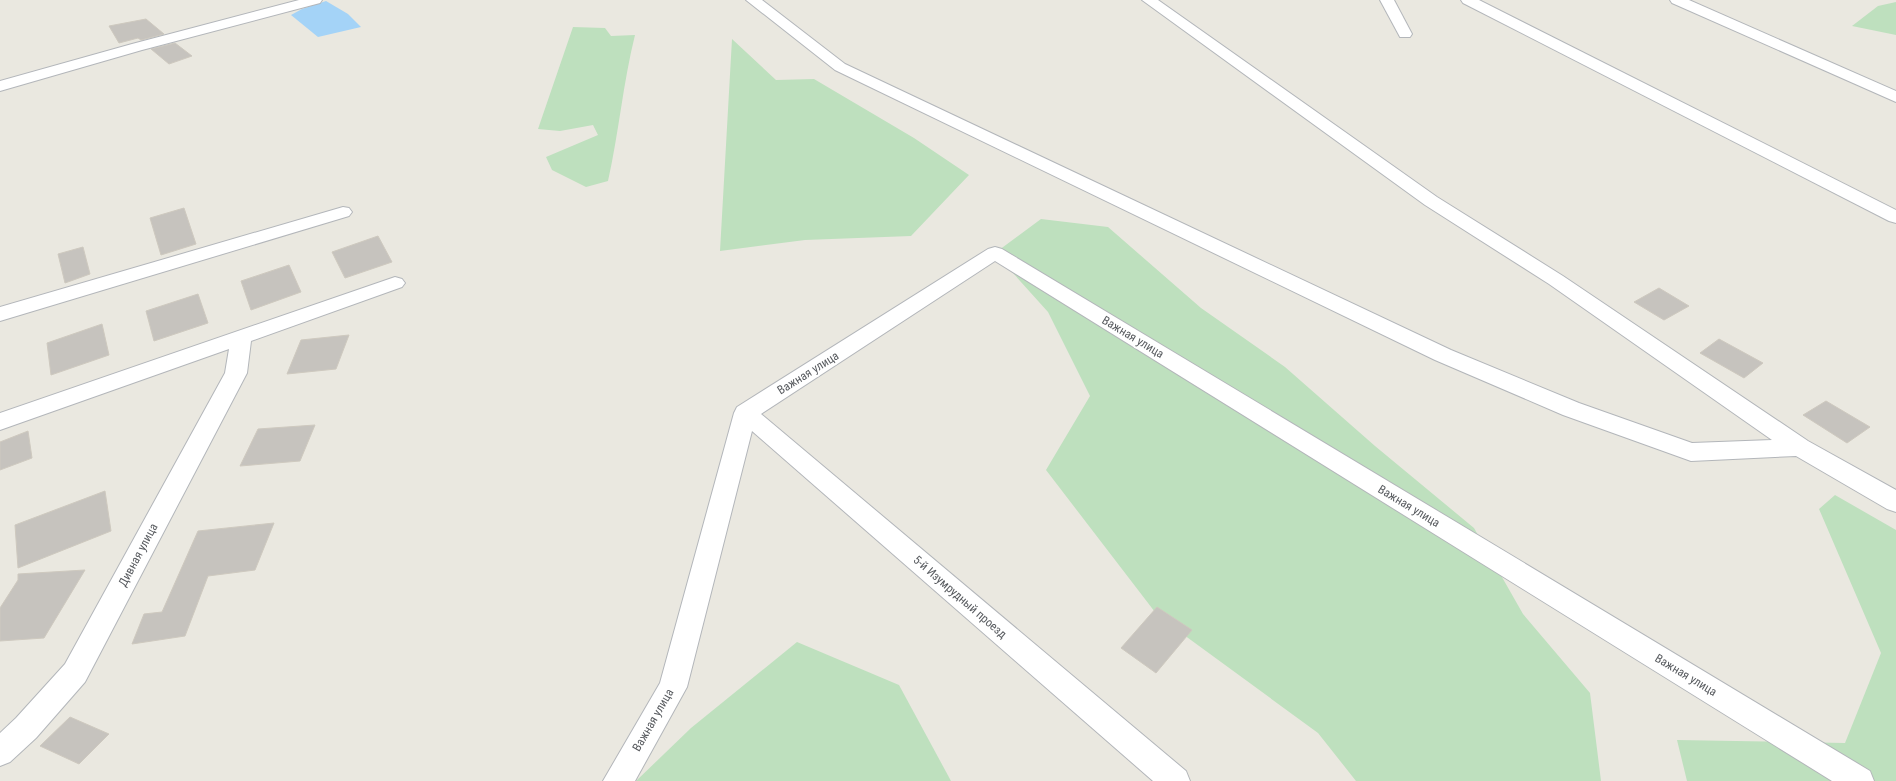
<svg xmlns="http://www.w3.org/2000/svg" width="1896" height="781" viewBox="0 0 1896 781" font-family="'Roboto Condensed',sans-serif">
  <rect width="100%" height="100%" fill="#eae8e0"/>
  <g fill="#bee0be">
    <path d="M1896,2V35L1852,26L1878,6Z"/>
    <path d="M573,27L605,28L611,36L635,35C623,83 619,132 608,181L586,187L552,170L546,157L598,135L593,125L560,131L538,129Z"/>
    <path d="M732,39L776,80L814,79L914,138L969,175L911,236L805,240L720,251Z"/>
    <path d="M1041,219L1108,227L1201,308L1285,367L1375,446L1474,528L1523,614L1590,693L1601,781H1356L1318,733L1158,616L1046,470L1090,396L1048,312L995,253Z"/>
    <path d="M1835,495L1896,530V781H1687L1677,740L1845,743L1881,653L1819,509Z"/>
    <path d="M797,642L899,685L951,781H636L691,728Z"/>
  </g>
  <path fill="#a4d3f7" d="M326,1L348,14L361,27L318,37L291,15L302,9Z"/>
  <g fill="#c6c3be" stroke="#cec9bf">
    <path d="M146,19L164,34L141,40L138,38L119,43L109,26Z"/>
    <path d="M175,43L192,56L169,64L151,49Z"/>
    <path d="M184,208L196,244L161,255L150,218Z"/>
    <path d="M378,236L392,262L345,278L332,252Z"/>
    <path d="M83,247L90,274L65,283L58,254Z"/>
    <path d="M289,265L301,292L251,310L241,281Z"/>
    <path d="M1659,288L1689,306L1664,320L1634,302Z"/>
    <path d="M198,294L208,323L154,341L146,311Z"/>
    <path d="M102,324L109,355L51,375L47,343Z"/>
    <path d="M349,335L336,369L287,374L301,340Z"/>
    <path d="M1719,339L1763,363L1744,378L1700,353Z"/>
    <path d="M1826,401L1870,427L1847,443L1803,415Z"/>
    <path d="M315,425L300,461L240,466L258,429Z"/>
    <path d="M28,431L32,458L0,470V442Z"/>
    <path d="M105,491L111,531L18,568L15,525Z"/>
    <path d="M274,523L255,570L208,576L185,636L132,644L144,614L162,612L198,531Z"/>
    <path d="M85,570L44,638L0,641V608L18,580V574Z"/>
    <path d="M1157,607L1192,630L1156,673L1121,648Z"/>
    <path d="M70,717L109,734L79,764L40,746Z"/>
  </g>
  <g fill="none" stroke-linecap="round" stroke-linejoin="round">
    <g stroke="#b3b6ba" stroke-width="2">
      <g id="minor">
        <path d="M299,0H322L320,3L142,50L0,91V81L132,44Z"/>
        <path d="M746,0H762L845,64L1451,350L1579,403L1692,443L1772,440L1549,284L1425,205L1142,0H1158L1437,197L1563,276L1808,441L1896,490V512L1887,509L1796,456L1691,461L1563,415L1435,360L835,70Z"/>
        <path d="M1380,0H1394L1412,34L1410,37H1400Z"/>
        <path d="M1461,0H1479L1896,210V223L1889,221L1463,3Z"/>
        <path d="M1670,0H1689L1896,91V102L1672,3Z"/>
        <path d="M343,207L349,208L352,212L349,216L0,321V307Z"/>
        <path d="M995,247L1002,249L1870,771L1874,781H1832L995,261L761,414L1186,771L1190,781H1153L752,431L687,687L635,781H603L660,683L734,413L737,407L988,249Z"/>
        <path d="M395,277L402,279L405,283L402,287L251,341L247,373L85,682L36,738L10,762L0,766V733L16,718L65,664L225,373L229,349L0,430V413Z"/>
      </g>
    </g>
    <use href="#minor" fill="#fff" fill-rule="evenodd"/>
  </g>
  <g text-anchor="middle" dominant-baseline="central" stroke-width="4" stroke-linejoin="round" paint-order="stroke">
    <g font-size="12" fill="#595c60" stroke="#fff">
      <text transform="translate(1133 337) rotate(31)">Важная улица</text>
      <text transform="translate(808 373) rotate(-32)">Важная улица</text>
      <text transform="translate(1409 506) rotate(31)">Важная улица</text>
      <text transform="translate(138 555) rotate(-62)">Дивная улица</text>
      <text transform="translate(960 597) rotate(41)">5-й Изумрудный проезд</text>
      <text transform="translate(1686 675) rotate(31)">Важная улица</text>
      <text transform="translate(653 720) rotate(-60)">Важная улица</text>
    </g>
  </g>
</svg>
